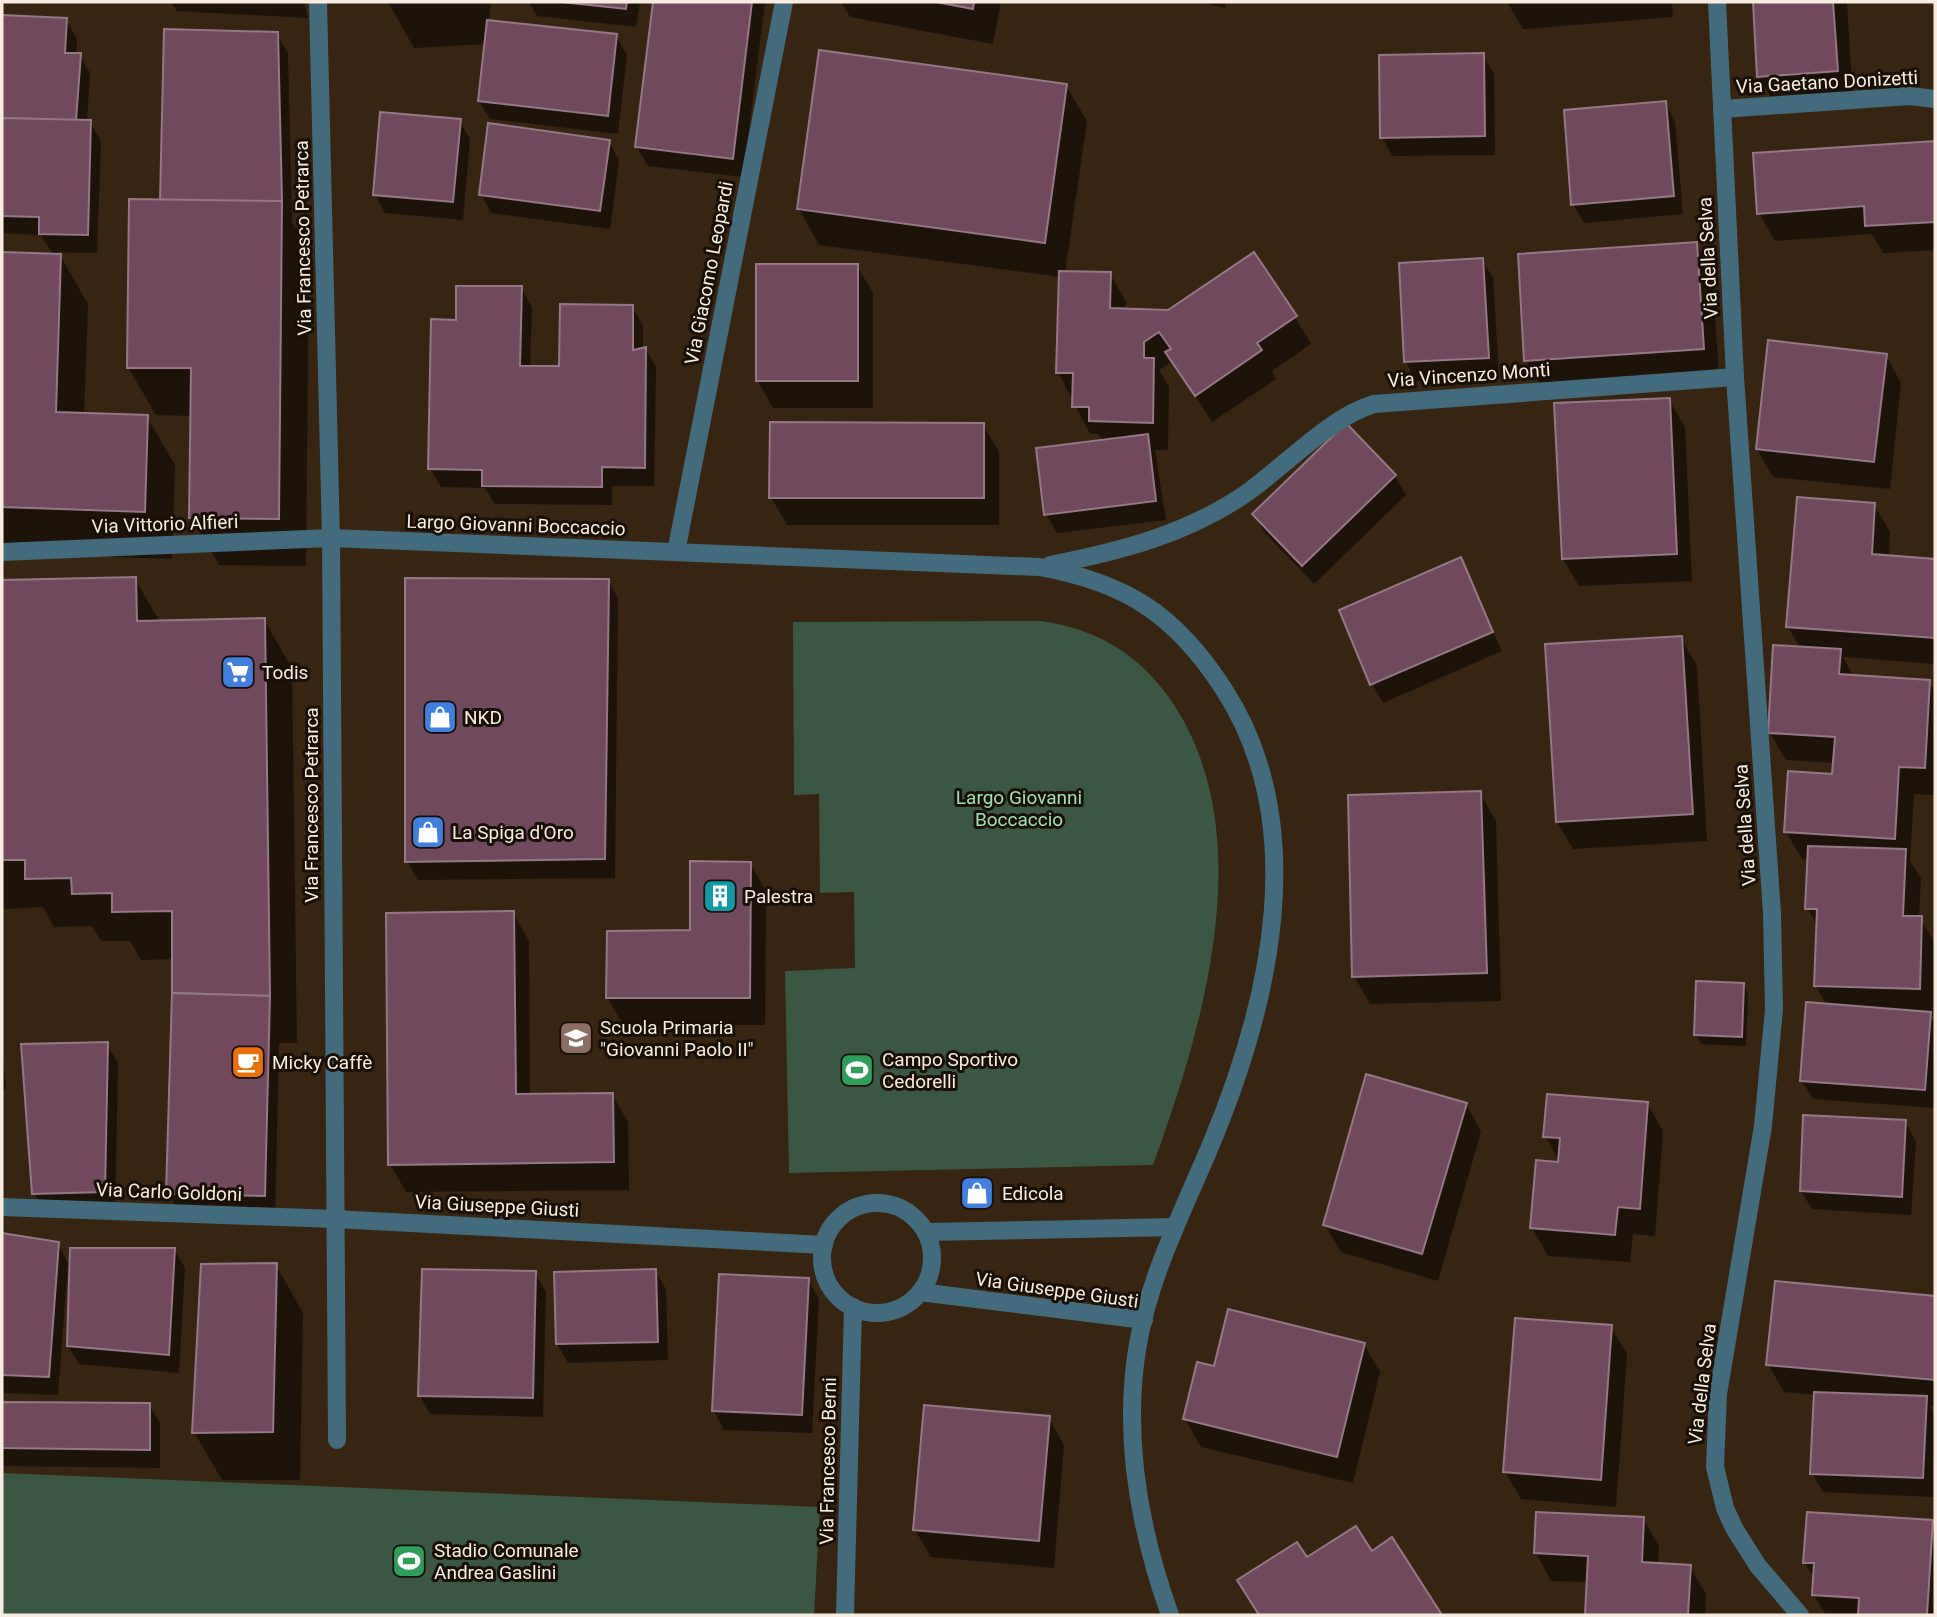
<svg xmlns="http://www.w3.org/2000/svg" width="1937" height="1617" viewBox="0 0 1937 1617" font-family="Roboto,sans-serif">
  <rect width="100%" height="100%" fill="#372411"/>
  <g fill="#3a5744">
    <path d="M1040,621C1094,628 1136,652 1168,696C1263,829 1204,1025 1153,1165L789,1173L785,971L855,968L854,892L820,893L819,794L794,795L793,622Z"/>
    <path d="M2,1473L820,1507L814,1615H2Z"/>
  </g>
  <g fill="#0007">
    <path d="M171,2H304L308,18L177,11Z"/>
    <path d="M388,2H491L489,22L616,36L627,55L618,134L490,119L479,101L486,44L414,48Z"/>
    <path d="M529,2H640L636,27L537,16Z"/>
    <path d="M655,2H765L743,177L648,166L637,147Z"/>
    <path d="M841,2H1001L993,44L850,17Z"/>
    <path d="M1198,2H1226L1225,8Z"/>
    <path d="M1507,2H1672L1673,17L1523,29Z"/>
    <path d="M1754,2H1847L1853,99L1775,104L1759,76Z"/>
    <path d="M2,16L66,20L77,39L76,55H80L90,73L87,122H90L101,141L97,253L58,252L88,304L84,415L147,417L175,465L172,559L2,553V254L53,255L41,235L2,233Z"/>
    <path d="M277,34L288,53L292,222L309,251L306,566L219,565L191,517L192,416L156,415L128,367L162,201Z"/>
    <path d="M1483,55L1494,74L1495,155L1392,156L1382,137Z"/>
    <path d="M1066,86L1087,121L1065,273L1110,274L1126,302L1125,310L1295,317L1311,344L1272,371L1276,379L1212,422L1173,361L1159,370L1169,387L1168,450H1155L1166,520L1057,533L1046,514L1103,441L1098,434H1090L1058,372L1061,277L819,245L799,209Z"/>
    <path d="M1665,103L1675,122L1683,214L1584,223L1573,204Z"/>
    <path d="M459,120L470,139L463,220L385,213L375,195Z"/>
    <path d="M609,142L619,160L610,229L491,213L481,194Z"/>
    <path d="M1935,143V250L1883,253L1872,234L1775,241L1759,213L1755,155Z"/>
    <path d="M1696,244L1712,271L1719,376L1542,388L1526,360Z"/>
    <path d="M1482,260L1493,278L1499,376L1416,381L1406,362Z"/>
    <path d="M857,266L873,293V408H773L757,380Z"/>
    <path d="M521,288L532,307L530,368H561L632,307L643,325V350L646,349L656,367L654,486H612V505L495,504L485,488L441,487L430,468L458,322Z"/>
    <path d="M1886,355L1901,383L1890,489L1773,477L1757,449Z"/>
    <path d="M1669,400L1685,427L1692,581L1579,586L1563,559Z"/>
    <path d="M983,425L999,452V525H787L771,497Z"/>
    <path d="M1346,426L1395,476L1406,495L1314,584L1265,533L1254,514Z"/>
    <path d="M1874,505L1890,532L1889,557L1935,561V664L1843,657L1854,677L1929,682L1935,692V795L1914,794L1910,861L1921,878L1919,918L1935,942V1016H1931L1935,1023V1108L1813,1099L1802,1081L1827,1006L1816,986L1818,927L1807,908L1809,860L1802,859L1786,832L1834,776L1835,763L1786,760L1770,733L1801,649L1788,627Z"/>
    <path d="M1460,560L1502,651L1383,703L1372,684Z"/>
    <path d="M135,579L160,622L264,620L292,668L297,1043H279L275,1215L179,1212L168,1193L174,959L141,960L130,941H101L92,926L54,927L43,907L2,909V582Z"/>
    <path d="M608,580L618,599L615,878L418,880L407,861Z"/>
    <path d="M1681,638L1697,666L1707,841L1573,849L1557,822Z"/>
    <path d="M1480,793L1496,821L1501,1001L1370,1004L1354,976Z"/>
    <path d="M750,863L766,891L765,1025H623L608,998L691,932Z"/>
    <path d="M513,913L529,941L530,1095L612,1094L628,1122L629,1190L406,1192L390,1164Z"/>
    <path d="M1743,984L1748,993L1746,1046L1701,1044L1696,1035Z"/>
    <path d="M2,1041L6,1089H2Z"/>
    <path d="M107,1044L118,1063L115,1210L45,1212L34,1193Z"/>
    <path d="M1647,1103L1663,1131L1655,1236L1633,1234L1630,1262L1548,1256L1532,1228L1561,1164L1545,1136Z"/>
    <path d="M1466,1104L1481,1132L1438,1281L1341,1252L1325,1225Z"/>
    <path d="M1905,1122L1916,1141L1911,1215L1812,1209L1801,1191Z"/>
    <path d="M2,1235L58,1244L68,1263L58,1395L2,1393Z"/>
    <path d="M174,1249L185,1268L179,1373L79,1364L68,1346Z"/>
    <path d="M276,1265L303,1313L300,1480H222L194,1432Z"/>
    <path d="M655,1271L666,1289L668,1360L568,1363L557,1344L556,1274Z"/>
    <path d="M535,1273L546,1292L543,1417L430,1414L420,1396Z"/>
    <path d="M808,1280L819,1299L812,1433L724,1430L714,1411Z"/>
    <path d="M1776,1282L1935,1297V1406H1930L1935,1415L1933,1497L1823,1492L1812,1473L1815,1395L1784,1392L1768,1364Z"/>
    <path d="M1611,1327L1627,1354L1616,1507L1521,1499L1505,1472Z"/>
    <path d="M1364,1344L1380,1372L1353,1483L1201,1447L1185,1419L1215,1368Z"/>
    <path d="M2,1403L149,1405L160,1423V1468L2,1466Z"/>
    <path d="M1049,1418L1064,1445L1054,1568L931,1557L915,1530Z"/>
    <path d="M1643,1518L1659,1546L1658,1565L1690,1567L1706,1594L1705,1615H1587L1588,1582L1551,1581L1536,1553Z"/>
    <path d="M1932,1521L1935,1527V1615H1826L1814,1595L1815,1579L1805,1563Z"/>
    <path d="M1392,1540L1440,1615H1259L1239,1581L1306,1560L1371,1553Z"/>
  </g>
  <g fill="#70495d" stroke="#957786" stroke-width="2">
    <path d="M561,2H627L626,9Z"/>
    <path d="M653,2H752L733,159L635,147Z"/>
    <path d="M936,2H974L973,9Z"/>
    <path d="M1753,2H1833L1838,71L1757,77Z"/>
    <path d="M2,15L67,18L65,53H81L76,121L2,118Z"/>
    <path d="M487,20L617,34L608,116L478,101Z"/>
    <path d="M164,29L278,32L282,201H160Z"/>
    <path d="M819,50L1067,84L1045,243L797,209Z"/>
    <path d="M1484,53L1485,136L1380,138L1379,55Z"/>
    <path d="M1666,101L1674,196L1571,205L1564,110Z"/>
    <path d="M380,112L461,119L453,202L373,195Z"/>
    <path d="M2,118L91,120L88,235L39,234V217L2,216Z"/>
    <path d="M488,123L610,140L600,211L479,195Z"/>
    <path d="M1935,141V222L1865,226L1864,206L1757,214L1753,153Z"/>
    <path d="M129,199L282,201L279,519L189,518L191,368H127Z"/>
    <path d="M1697,242L1704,349L1524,361L1518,254Z"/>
    <path d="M2,252L61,254L56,412L148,415L145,512L2,507Z"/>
    <path d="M1254,252L1297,316L1257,343L1262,350L1195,396L1165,352L1171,349L1159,332L1144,342V358H1154L1153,423L1089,421V407H1072L1073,373H1056L1059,271L1111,272L1110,308L1168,310Z"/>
    <path d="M1483,258L1489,358L1404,362L1399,263Z"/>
    <rect x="756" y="264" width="102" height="117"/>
    <path d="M456,286H522L520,366H559L560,304L633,305V350L646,347L645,468L602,467V487L482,486V470L428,469L431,319L456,320Z"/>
    <path d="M1768,340L1887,354L1874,462L1756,449Z"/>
    <path d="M1670,398L1677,554L1562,559L1554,403Z"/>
    <path d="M770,422L984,423V498H769Z"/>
    <path d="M1346,423L1396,475L1302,566L1252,514Z"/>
    <path d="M1148,434L1156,501L1044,515L1036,448Z"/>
    <path d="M1797,497L1875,503L1872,554L1935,559V638L1786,627Z"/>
    <path d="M1461,557L1493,632L1370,685L1339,610Z"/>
    <path d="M136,577L137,621L265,618L270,996L172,993V911L112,912V893L72,894L71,878L25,879V860H2V580Z"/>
    <path d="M405,578L609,579L605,859L405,862Z"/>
    <path d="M1682,636L1693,814L1556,822L1545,644Z"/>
    <path d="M1773,645L1841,649L1839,674L1930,680L1925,768L1899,767L1895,839L1784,832L1788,771L1832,774L1835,737L1768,733Z"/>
    <path d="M1481,791L1487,973L1352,977L1348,795Z"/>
    <path d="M1808,846L1906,849L1903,916H1922L1920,989L1814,986L1817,909H1805Z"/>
    <path d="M690,861L751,862L750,998H606L607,931L690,930Z"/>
    <path d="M514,911L516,1094L613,1093L614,1162L388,1165L386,913Z"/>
    <path d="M1696,981L1744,983L1742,1037L1694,1035Z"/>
    <path d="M172,993L270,996L265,1196L166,1194Z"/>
    <path d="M1806,1002L1931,1012L1925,1090L1800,1081Z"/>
    <path d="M108,1042L105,1192L32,1194L21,1044Z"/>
    <path d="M1366,1074L1467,1103L1422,1254L1323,1225Z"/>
    <path d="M1547,1094L1648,1102L1640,1209L1618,1207L1615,1235L1530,1228L1536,1160L1558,1162L1560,1138L1543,1137Z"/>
    <path d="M1803,1115L1906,1120L1902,1197L1800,1191Z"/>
    <path d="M2,1233L59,1242L49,1377L2,1375Z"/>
    <path d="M70,1248H175L169,1355L67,1346Z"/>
    <path d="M277,1263L273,1432L192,1433L201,1264Z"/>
    <path d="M422,1269L536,1271L533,1398L418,1396Z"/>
    <path d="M656,1269L658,1342L556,1344L554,1272Z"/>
    <path d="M719,1274L809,1278L802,1415L712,1411Z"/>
    <path d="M1775,1281L1935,1296V1380L1766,1365Z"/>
    <path d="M1228,1309L1365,1343L1337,1457L1183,1419L1197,1362L1214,1366Z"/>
    <path d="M1515,1318L1612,1325L1601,1480L1503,1472Z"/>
    <path d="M1814,1392L1927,1396L1923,1478L1810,1474Z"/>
    <path d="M2,1402L150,1403V1450L2,1448Z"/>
    <path d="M924,1405L1050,1416L1039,1541L913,1530Z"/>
    <path d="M1536,1512L1644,1517L1642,1562L1691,1565L1688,1615H1585L1588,1556L1534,1553Z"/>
    <path d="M1807,1512L1933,1520L1927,1615H1858L1859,1598L1812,1595L1814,1563H1803Z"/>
    <path d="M1356,1526L1372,1551L1392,1537L1442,1615H1259L1237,1580L1297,1542L1307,1557Z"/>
  </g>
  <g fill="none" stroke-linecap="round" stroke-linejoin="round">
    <g stroke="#426c7d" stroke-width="18">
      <path d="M318,2L331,538L337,1440"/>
      <path d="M1717,2L1735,377L1772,913L1774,1009L1763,1126L1718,1394L1715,1467L1725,1508L1734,1528L1758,1566L1800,1615"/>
      <path d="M1722,109L1910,96L1935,99"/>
      <path d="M2,552L331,538L1039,567C1125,582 1175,614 1223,688C1312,824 1270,1002 1212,1142C1184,1209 1148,1278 1137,1350C1123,1439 1140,1531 1170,1615"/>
      <path d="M676,552L784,2"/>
      <path d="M1050,565C1121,551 1188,534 1248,492C1286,465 1330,417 1374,404L1735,377"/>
      <circle cx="877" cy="1258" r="55"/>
      <path d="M2,1207L335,1219L824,1245"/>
      <path d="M926,1232L1175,1227"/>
      <path d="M920,1292L1144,1320"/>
      <path d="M845,1615L853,1307"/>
    </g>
  </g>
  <defs>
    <g id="supermarket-square" transform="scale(1.75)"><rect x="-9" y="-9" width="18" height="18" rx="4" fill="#3f7fe0" stroke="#180f07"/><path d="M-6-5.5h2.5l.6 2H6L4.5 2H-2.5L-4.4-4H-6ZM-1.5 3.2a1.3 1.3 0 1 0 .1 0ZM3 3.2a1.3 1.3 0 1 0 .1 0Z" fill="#fff"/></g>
    <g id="shop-square" transform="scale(1.75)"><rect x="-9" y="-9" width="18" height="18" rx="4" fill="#3f7fe0" stroke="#180f07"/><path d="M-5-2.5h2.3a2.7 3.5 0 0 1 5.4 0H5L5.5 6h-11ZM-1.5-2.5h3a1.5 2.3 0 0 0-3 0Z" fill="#fff"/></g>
    <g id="building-square" transform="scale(1.75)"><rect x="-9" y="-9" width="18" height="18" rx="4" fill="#0f9aa8" stroke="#180f07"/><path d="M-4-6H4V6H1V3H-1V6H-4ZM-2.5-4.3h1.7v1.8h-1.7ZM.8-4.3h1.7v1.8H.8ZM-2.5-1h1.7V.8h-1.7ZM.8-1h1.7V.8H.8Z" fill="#fff"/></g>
    <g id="school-square" transform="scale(1.75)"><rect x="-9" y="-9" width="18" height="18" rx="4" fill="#8d6e63" stroke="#180f07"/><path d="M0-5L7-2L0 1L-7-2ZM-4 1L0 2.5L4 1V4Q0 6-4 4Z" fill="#fff"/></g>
    <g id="cafe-square" transform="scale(1.75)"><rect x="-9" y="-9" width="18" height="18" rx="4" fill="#e8710a" stroke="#180f07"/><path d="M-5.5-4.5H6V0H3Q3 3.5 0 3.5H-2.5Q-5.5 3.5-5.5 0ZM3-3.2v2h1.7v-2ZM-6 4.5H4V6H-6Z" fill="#fff"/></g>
    <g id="stadium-square" transform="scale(1.75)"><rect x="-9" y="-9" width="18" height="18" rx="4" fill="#2e9e5b" stroke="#180f07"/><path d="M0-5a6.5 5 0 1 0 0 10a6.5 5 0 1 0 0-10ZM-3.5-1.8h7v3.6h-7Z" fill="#fff"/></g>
  </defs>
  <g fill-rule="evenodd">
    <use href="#supermarket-square" x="238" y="672"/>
    <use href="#shop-square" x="440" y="717"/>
    <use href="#shop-square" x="428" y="832"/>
    <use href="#building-square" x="720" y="896"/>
    <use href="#school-square" x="576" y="1038"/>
    <use href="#cafe-square" x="248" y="1062"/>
    <use href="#stadium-square" x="857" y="1070"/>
    <use href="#shop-square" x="977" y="1193"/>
    <use href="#stadium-square" x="409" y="1561"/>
  </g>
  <g text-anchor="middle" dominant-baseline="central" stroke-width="6" stroke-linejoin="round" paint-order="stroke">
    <g font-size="19" fill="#f8ebdf" stroke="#180f07">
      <text transform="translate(1827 82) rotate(-3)">Via Gaetano Donizetti</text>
      <text transform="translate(303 238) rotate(-91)">Via Francesco Petrarca</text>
      <text transform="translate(1708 258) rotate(-93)">Via della Selva</text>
      <text transform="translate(709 273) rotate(-79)">Via Giacomo Leopardi</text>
      <text transform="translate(1469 375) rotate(-4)">Via Vincenzo Monti</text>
      <text transform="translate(165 524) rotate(-2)">Via Vittorio Alfieri</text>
      <text transform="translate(516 525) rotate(2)">Largo Giovanni Boccaccio</text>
      <text transform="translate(311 805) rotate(-90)">Via Francesco Petrarca</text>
      <text transform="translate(1745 825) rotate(-94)">Via della Selva</text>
      <text transform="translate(169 1192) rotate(2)">Via Carlo Goldoni</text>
      <text transform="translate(497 1206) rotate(3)">Via Giuseppe Giusti</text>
      <text transform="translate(1057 1290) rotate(8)">Via Giuseppe Giusti</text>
      <text transform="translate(1702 1384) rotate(-83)">Via della Selva</text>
      <text transform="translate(828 1461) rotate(-89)">Via Francesco Berni</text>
    </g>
    <g font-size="19" fill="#f8ebdf" stroke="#180f07" text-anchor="start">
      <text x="262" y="672">Todis</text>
      <text x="464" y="717">NKD</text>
      <text x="452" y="832">La Spiga d'Oro</text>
      <text x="744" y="896">Palestra</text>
      <text x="600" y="1027">Scuola Primaria<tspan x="600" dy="22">"Giovanni Paolo II"</tspan></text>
      <text x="882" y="1059">Campo Sportivo<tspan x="882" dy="22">Cedorelli</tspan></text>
      <text x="272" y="1062">Micky Caffè</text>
      <text x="1002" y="1193">Edicola</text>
      <text x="434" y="1550">Stadio Comunale<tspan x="434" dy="22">Andrea Gaslini</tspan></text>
    </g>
    <g font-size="19" fill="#9ee0b4" stroke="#180f07">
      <text x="1019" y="797">Largo Giovanni<tspan x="1019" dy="22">Boccaccio</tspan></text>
    </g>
  </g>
  <rect width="1937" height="1617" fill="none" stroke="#f8ebdf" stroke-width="7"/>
</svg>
